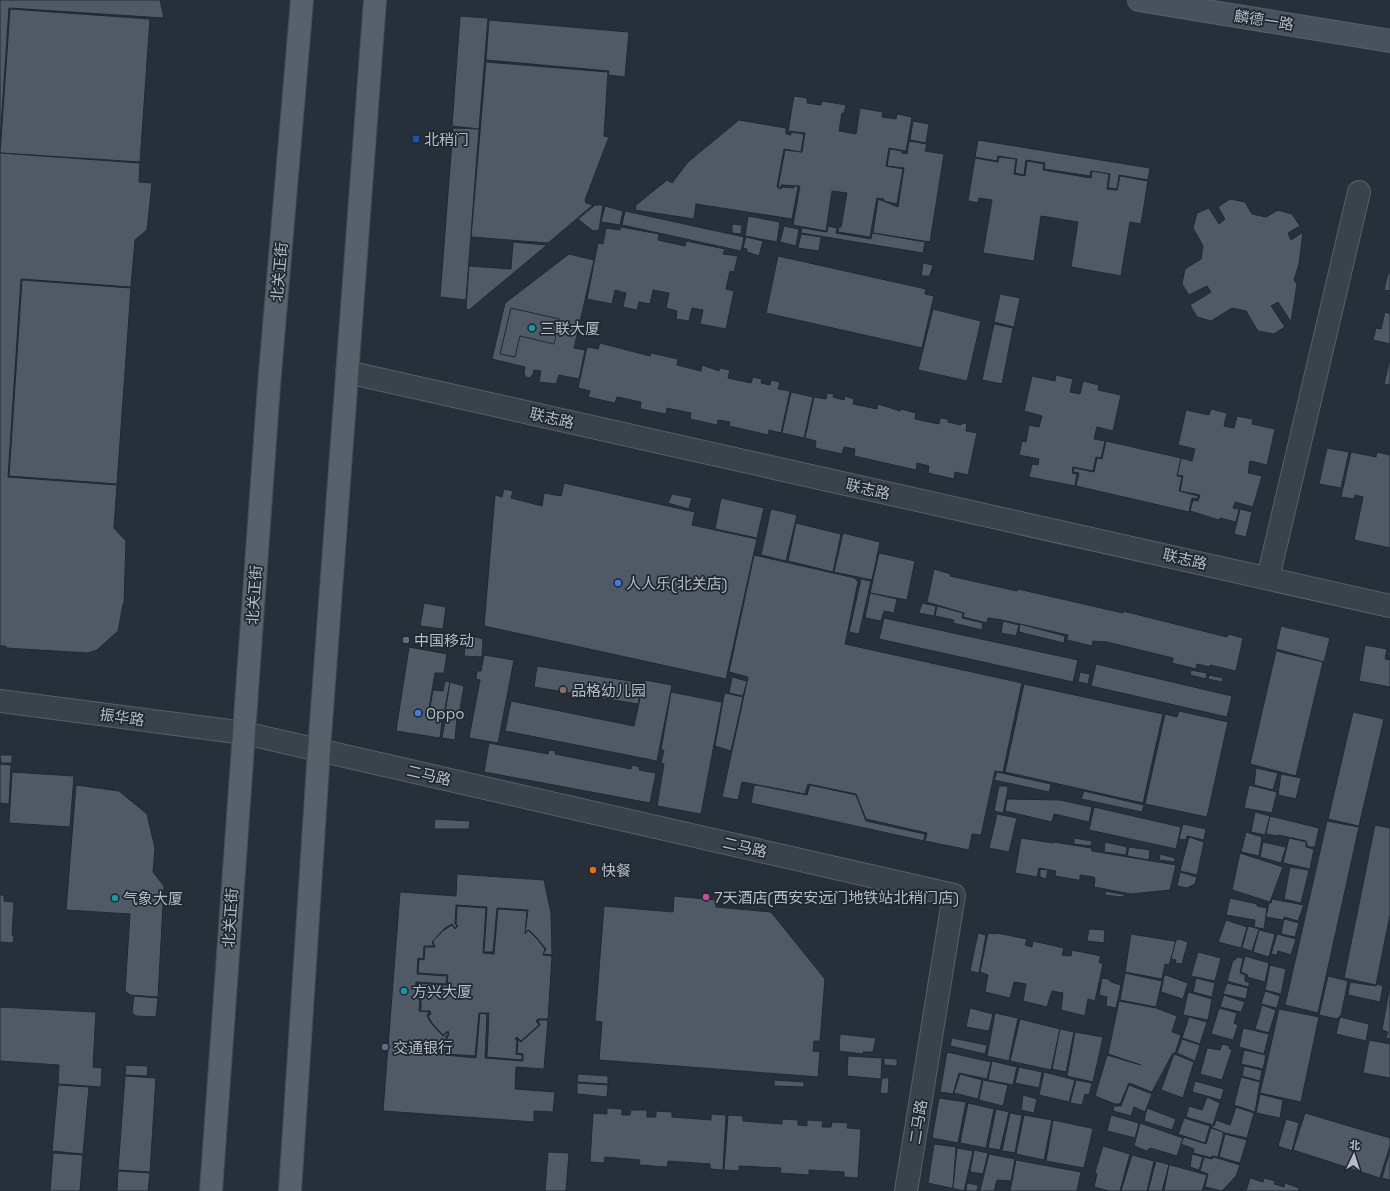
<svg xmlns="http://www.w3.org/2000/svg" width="1390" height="1191" viewBox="0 0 1390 1191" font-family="'Space Grotesk','Noto Sans SC',sans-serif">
  <rect width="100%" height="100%" fill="#26303b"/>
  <g fill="#505a66" stroke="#212932">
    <path d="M0,0H160L164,18L9,8L0,142Z"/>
    <path d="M10,9L150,19L140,162L0,153Z"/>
    <path d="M460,16L488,18L479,129L452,126Z"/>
    <path d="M489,20L629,32L625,77L608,75L609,71L486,60Z"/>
    <path d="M486,62L608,72L604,136L609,137L585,200L586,203L593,205L548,243L471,237Z"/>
    <path d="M794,96L807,98V103L821,105L822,101L846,105L844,113H842L839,131L856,134L860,108L883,112L882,117L896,119L897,114L912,117L906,151L889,148L886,166L903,169L897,204L884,201V199L877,198L870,237L838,232L839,227H841L847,193L832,191L826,231L793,225L800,186L781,185V188L778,187L785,150L802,152L805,133L788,131Z"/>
    <path d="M739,120L786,128V134L791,135V132L804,134L801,152L784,149L777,187L781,189L782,187L794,188V185L798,187L792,219L696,204L694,219L635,210L636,205L667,180L672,183L688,162Z"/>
    <path d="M913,121L929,124L926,143L910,140Z"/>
    <path d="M453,128L479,129L466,300L440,297Z"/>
    <path d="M978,140L1150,168L1148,180L1119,175L1117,189L1108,188L1110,174L1091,171L1090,176L1044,169L1045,163L1026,160L1024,175L1015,173L1017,159L998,156L997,161L975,157Z"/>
    <path d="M909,141L927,144L925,151L944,154L930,242L873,233L878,199L898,207L904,168L887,166L890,149L902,151V153L907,154Z"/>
    <path d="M0,153L140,163L139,182L152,183L147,230L135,240L131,287L21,279L8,477L117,485L114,528L126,541L124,603L123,604L118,631L97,650L88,653L6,648V646H0Z"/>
    <path d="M999,157L1016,159L1014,174L1025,176L1027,161L1044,164L1043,170L1091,178L1092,171L1109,174L1107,189L1117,190L1120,176L1148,181L1141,224L1130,222L1121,276L1071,267L1078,222L1041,216L1034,261L983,253L992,200L979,198L978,203L968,201L975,158L998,162Z"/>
    <path d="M1230,199L1245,202L1252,214L1266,217L1278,210L1292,214L1300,226L1288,233L1291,240L1303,232L1299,264L1294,280L1297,284L1291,322L1278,302L1271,306L1285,327L1274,334L1258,331L1246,311L1232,308L1211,321L1197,317L1190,305L1211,292L1207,286L1189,295L1182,284L1185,269L1201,259L1203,246L1193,228L1197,213L1209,208L1219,224L1225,219L1218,207Z"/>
    <path d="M595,205H603L599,230L593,231L578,219Z"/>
    <path d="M605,206L623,211L620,225L601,222Z"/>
    <path d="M625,211L744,237L741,251L622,225Z"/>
    <path d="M748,216L780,222L777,242L745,236Z"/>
    <path d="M732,224L742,225L741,234L732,233Z"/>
    <path d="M784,226L799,229L796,246L780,242Z"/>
    <path d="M828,226L837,228L836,233L871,239L872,233L925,242L923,253L801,233L802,228L827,232Z"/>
    <path d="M621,227L659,234L658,240L685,246L686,241L725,249L723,254L738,256L734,272L730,271L726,289L734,291L726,329L700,324L703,310L692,308L689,321L676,319L677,311L666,308L669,293L653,290L650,304L639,302L637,310L623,307L626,293L615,290L612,304L587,299L598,243L603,244L606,228L620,230Z"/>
    <path d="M801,234L821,237L819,251L798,248Z"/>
    <path d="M746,237L763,241L759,256L747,252V249L743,248Z"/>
    <path d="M513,242L547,245L469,310L466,309L469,266L511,269Z"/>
    <path d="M569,254L594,260L575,344L574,348L585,350L579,379L559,375L556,384L539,382L541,371L534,370L533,374L530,378L526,377L524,374L525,367L492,359L505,303Z"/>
    <path d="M778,256L926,289L925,294L934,296L922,348L766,313Z"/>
    <path d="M923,263L933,265L930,276H921Z"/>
    <path d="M1388,273L1390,274V291L1384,290Z"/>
    <path d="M22,280L131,288L117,484L9,476Z"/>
    <path d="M1000,294L1020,298L1014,327L994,322Z"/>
    <path d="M511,308L559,319L554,344L520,336L515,357L500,354Z"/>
    <path d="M933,309L981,321L967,381L918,370Z"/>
    <path d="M1385,312L1390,314V344L1373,340L1376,328L1381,329Z"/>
    <path d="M994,324L1013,328L1002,384L982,380Z"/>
    <path d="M600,343L650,356L651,353L678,359L677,365L701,371L702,365L719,371L720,368L730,370L728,378L751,383L753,377L762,379L761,383L770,385L771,380L780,382L778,389L790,391L781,433L769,430L768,435L729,426L730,422L718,420L717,425L690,419L691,413L667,408L666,414L640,409L641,402L617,397L615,403L588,397L590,391L578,388L587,347L598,349Z"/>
    <path d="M1390,358V385L1384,384Z"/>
    <path d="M1056,375L1073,379L1070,392L1080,394L1083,381L1099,385L1098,390L1121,395L1113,431L1097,427L1094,439L1105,441L1101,458L1096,457L1093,471L1073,467L1072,473L1077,474L1075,486L1029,477L1032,464L1038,465L1039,459L1019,455L1022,441L1026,442L1029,425L1039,427L1042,416L1024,411L1032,376L1055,381Z"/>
    <path d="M791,392L813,397L804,438L782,433Z"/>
    <path d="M827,393L834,394L833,397L844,400L845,396L854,399L853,404L877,409L878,404L900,411L901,409L916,413L915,419L939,424L940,418L948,419V422L961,425L962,423L967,424L966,431L977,433L968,475L955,472L954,479L928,473L929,466L917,463L916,470L854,456L855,449L844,447L842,454L815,448L816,441L805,438L814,397L826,399Z"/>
    <path d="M1211,409L1227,413L1224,426L1234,428L1237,416L1253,419L1252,424L1275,429L1267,465L1250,461L1248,473L1262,476L1253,507L1235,502L1233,508L1239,509L1236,522L1220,518L1219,520L1190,511L1193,500L1198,501L1200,495L1180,491L1183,476L1177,475L1181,458L1192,461L1195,449L1178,445L1186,410L1209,415Z"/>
    <path d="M1106,441L1181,458L1177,476L1182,477L1179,491L1198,496V499L1192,498L1189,512L1076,486L1079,473L1073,472L1074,468L1094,472L1097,458L1102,459Z"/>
    <path d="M1327,448L1349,452L1341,488L1319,484Z"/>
    <path d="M1351,452L1376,457L1377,452L1390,455V548L1354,540L1363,497L1355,495L1354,499L1341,497Z"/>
    <path d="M564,483L695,512L692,525L757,539L726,679L484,626L495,495L502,497L504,489L513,491L511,498L542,506L544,493L561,496Z"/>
    <path d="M672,494L692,498L689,509L668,503Z"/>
    <path d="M721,498L764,508L757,538L715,529Z"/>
    <path d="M771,509L797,515L786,561L761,555Z"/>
    <path d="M1240,509L1252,512L1246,537L1234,534Z"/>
    <path d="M796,523L841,534L833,572L788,561Z"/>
    <path d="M843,533L880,542L872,580L834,572Z"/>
    <path d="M879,553L915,561L907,600L870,593Z"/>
    <path d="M754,555L855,578L858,582L845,644L1022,683L1003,772L995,771L981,835L972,834L969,850L925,841L927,833L866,819L856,794L808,784L805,794L742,782L738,800L722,797L748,677L729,672Z"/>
    <path d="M934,569L951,574L950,576L1017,591L1018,589L1123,613V611L1227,637L1228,634L1243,638L1236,671L1210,665V667L1197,664L1196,669L1172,663L1173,658L1107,642L1093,641L1092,646L1067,640L1068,635L1002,620L988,618L987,623L963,617L964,613L927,602Z"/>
    <path d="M861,579L871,581L859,634L849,632Z"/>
    <path d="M870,593L897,599L894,613L884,611L881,621L865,618Z"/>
    <path d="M424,603L446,607L443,629L420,626Z"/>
    <path d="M922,603L936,606L934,616L919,613Z"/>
    <path d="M937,606L963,613L962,618L983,623L982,630L953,623L954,620L935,616Z"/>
    <path d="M884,618L1078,660L1073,682L879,639Z"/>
    <path d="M1003,621L1019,625L1016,636L1001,633Z"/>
    <path d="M1020,624L1065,636L1064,643L1019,632Z"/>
    <path d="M1281,626L1330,638L1324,662L1276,649Z"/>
    <path d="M466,634L483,639L482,657L464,656Z"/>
    <path d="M1365,645L1387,649L1385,659L1390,660V687L1359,681Z"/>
    <path d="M409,647L447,654L444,673H435L428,714L437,716V722H442L440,738L396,731Z"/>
    <path d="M1276,651L1323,662L1296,776L1250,764Z"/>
    <path d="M484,655L514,660L498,743L469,738L480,680L476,679L477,671H481Z"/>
    <path d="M1096,664L1232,696L1227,717L1091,686Z"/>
    <path d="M537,666L642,683L638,704L534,687Z"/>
    <path d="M1191,670L1207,673L1206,679L1190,675Z"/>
    <path d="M1080,672L1090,674L1088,684L1078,682Z"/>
    <path d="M1209,675L1223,678L1222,682L1208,679Z"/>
    <path d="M732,677L747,681L743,696L729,693Z"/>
    <path d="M645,680L672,685L657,761L505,731L511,701L634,726L643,684L644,685Z"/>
    <path d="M445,681L450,682L444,714L443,716L429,713L433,690L443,691Z"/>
    <path d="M450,682L464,686L459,715L445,713Z"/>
    <path d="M1024,684L1163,714L1143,803L1005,772Z"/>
    <path d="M671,692L722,702L701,814L657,806L664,764L661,763L664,750H661Z"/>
    <path d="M726,693L743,697L731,751L715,746L724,695Z"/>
    <path d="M1179,711L1228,722L1207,817L1145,804L1165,714L1177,717Z"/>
    <path d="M1353,712L1384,719L1359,826L1328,819Z"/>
    <path d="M446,715L457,717L455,740L442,738Z"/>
    <path d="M489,743L548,754L549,750L556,751L555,754L631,769L632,765L640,767L639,770L656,773L650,803L484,772Z"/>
    <path d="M0,755H12V763H1Z"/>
    <path d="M0,764L11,765L9,804L0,803Z"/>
    <path d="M1256,768L1278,773L1273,790L1254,785Z"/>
    <path d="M12,772L74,776L70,827L9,823Z"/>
    <path d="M997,772L1051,784L1050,789L1049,792L994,780Z"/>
    <path d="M1281,774L1301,778L1296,799L1278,795Z"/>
    <path d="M76,785L119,791L147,814L155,848L153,872L164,886L158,997L130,995L125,991L130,914L66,910Z"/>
    <path d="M756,785L807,795L810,785L856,795L866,821L925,834L924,841L751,803L754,786Z"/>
    <path d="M1249,785L1277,792L1272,813L1244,808Z"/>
    <path d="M999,786H1007L1008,789L1003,813L994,811Z"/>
    <path d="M1084,791L1144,805L1142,812L1081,799Z"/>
    <path d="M1007,799L1060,800L1092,807L1089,822L1054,814L1052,822L1005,811Z"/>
    <path d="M1094,807L1181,827L1176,849L1089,830Z"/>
    <path d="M1255,812L1270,816L1265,835L1251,832Z"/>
    <path d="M997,814L1017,818L1009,852L989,848Z"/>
    <path d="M1270,816L1319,828L1315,847H1308L1306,841L1279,835L1278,836L1266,834Z"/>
    <path d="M435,819L470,821L469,829H434Z"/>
    <path d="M1327,821L1359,827L1318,1013L1285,1005Z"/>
    <path d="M1183,824L1206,829L1204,840L1187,836L1186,840L1179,839Z"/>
    <path d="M1375,825L1390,828V915L1376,985L1344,978Z"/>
    <path d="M1246,832L1262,837L1259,856L1241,852Z"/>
    <path d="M1189,837L1204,842L1197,875L1180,871Z"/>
    <path d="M1021,838L1053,843L1054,842L1091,848L1092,851L1176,865L1170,890L1131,894L1094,887L1095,879L1094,877L1080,875V880H1078L1055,876L1056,871L1039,868L1037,877L1015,873Z"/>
    <path d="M1074,838L1092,841L1091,846L1074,844Z"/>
    <path d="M1289,838L1306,842V847L1314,849L1310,869L1283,863Z"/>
    <path d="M1105,842L1127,847L1126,855L1104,852Z"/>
    <path d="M1263,842L1286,847L1281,863L1260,857Z"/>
    <path d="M1129,847L1150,850L1149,860L1127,856Z"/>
    <path d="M1240,853L1283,867L1270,902L1232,890Z"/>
    <path d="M1160,854L1175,858V862L1159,860Z"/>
    <path d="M1290,867L1308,870L1309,871L1301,903L1284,899Z"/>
    <path d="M1040,869L1048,870L1046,879L1040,877Z"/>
    <path d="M1180,872L1197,877L1195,884L1187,888L1177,886Z"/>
    <path d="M457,874L544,880L551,913L552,955L543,954L546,949L537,938L529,930L525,932L528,910L497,908L493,952H484L487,907L456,905L455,924L457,926L455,928L452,924L445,928L432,942L434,946H424L423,959L418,958L417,974L447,976L446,984L416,982L415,998H420L419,1011L429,1012L427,1016L431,1023L443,1036L448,1032V1036H446L445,1055L476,1058L480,1013L487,1014L485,1058L523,1061V1054L517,1053L518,1041L516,1038L521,1042L540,1025L538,1020H548L544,1069L516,1067L515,1089L555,1092L553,1112L534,1111V1122L383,1111L400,892L456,896Z"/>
    <path d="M1105,891L1127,895L1121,897L1105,895Z"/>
    <path d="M0,895H4V901L14,902L12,935L14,936L13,943L0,942Z"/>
    <path d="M674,896L716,900V907L771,912L825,979L820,1041H814L813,1051L820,1052L818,1077L599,1060L602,1022L595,1021L604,906L673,912Z"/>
    <path d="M1230,898L1257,904V906L1267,908L1264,929L1254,927L1255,920L1226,915Z"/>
    <path d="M1272,899L1304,905L1298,921L1284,917L1283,920L1266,917L1269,903H1271Z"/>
    <path d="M457,906L486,908L483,953L494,954L498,909L527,911L525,934L528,930L537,939L545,949L543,955L552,956L548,1019H538L536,1021L539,1025L521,1041L517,1037L515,1039L517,1040L516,1054L522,1055V1060L487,1057L489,1013H479L475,1056L446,1054L447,1037L449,1035L448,1031L443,1035L432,1023L428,1016L431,1014L430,1011H421V998L416,997L417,983L447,985L448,975L418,973L419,959L424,960L425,947H435L433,941L444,930L452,925L455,929L458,926L456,925Z"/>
    <path d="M1284,919L1299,923L1295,937L1281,934Z"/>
    <path d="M1226,920L1247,927L1241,948L1218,942Z"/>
    <path d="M1248,926L1259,929L1252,951L1242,948Z"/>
    <path d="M1089,929L1105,930L1104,943L1087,941Z"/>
    <path d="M1259,930L1275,934L1269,957L1253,952Z"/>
    <path d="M978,933L986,935L979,973L970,971Z"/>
    <path d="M988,933L996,934L997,933L1027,939L1025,945L1032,947L1033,941L1064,948L1062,955L1071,956L1072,950L1101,956L1099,962L1103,964L1095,1001L1088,999L1085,1016L1061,1010L1063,993L1052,991L1047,1007L1023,1001L1026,984L1014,982L1010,998L985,992L988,975L980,972Z"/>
    <path d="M1131,934L1174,941L1176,943L1169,965L1165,964L1162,979L1125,972Z"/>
    <path d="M1277,934L1296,939L1291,955L1278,951L1277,955L1271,954Z"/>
    <path d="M1179,939L1188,942L1182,964L1175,963L1176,960L1171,959L1176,940Z"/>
    <path d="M1198,952L1221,958L1215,981L1191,976Z"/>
    <path d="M1245,956L1269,963L1265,982L1247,977L1248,975L1241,972Z"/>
    <path d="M1237,957L1243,958L1240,973L1245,975V981L1250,983L1248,987L1227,981L1233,960H1235Z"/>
    <path d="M1270,965L1286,969L1281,994L1265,990Z"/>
    <path d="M1125,973L1162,981L1156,1007L1120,1000Z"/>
    <path d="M1166,975L1188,983L1183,999L1161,992L1164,976Z"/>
    <path d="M1328,976L1348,981L1341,1015L1337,1019L1319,1015Z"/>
    <path d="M1102,978L1108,979L1111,982L1121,985L1116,1008L1106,1006L1107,997L1099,995Z"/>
    <path d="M1196,978L1215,983L1212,997L1193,992Z"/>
    <path d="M1350,982L1376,986L1377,984L1383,986L1380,1002L1348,995Z"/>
    <path d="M1227,983L1248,988L1246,999L1223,994Z"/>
    <path d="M1390,985V1039L1386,1038L1388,1032L1382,1030Z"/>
    <path d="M1265,991L1280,996L1277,1008L1261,1004Z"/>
    <path d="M1188,992L1212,999L1208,1020L1183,1015Z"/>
    <path d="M1224,995L1245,1002L1241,1012L1220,1007Z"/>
    <path d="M134,996L158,998L156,1017L136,1016L132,1013Z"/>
    <path d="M1119,1001L1156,1008L1177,1016L1172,1032L1181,1035L1175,1054L1173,1053L1152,1092L1129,1083L1120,1104H1115L1095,1096L1107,1055L1141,1065L1108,1054Z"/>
    <path d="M1262,1005L1276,1010L1269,1033L1255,1029Z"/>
    <path d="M0,1007L96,1012L93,1067L102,1068L101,1087L58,1084L59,1065L0,1061Z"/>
    <path d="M970,1008L993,1014L989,1031L966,1027Z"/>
    <path d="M1219,1008L1237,1013L1234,1023L1238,1025L1233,1040L1211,1034Z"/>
    <path d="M1279,1009L1319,1017L1301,1102L1260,1093Z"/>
    <path d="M995,1013L1018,1018L1009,1061L987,1056Z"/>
    <path d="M1189,1017L1207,1022L1200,1044L1182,1038Z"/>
    <path d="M1340,1017L1369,1024L1366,1041L1336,1034Z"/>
    <path d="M1020,1019L1060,1029L1051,1070L1010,1061Z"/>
    <path d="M1243,1028L1269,1034L1264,1054L1239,1047Z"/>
    <path d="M1060,1029L1074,1032L1066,1072L1052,1069Z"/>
    <path d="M1075,1032L1103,1037L1093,1082L1067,1076Z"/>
    <path d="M840,1034L876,1038L873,1052H863V1054L839,1051Z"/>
    <path d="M952,1038L987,1045L985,1054L950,1046Z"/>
    <path d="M1182,1039L1200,1045L1195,1061L1177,1053Z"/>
    <path d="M1369,1040L1390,1044V1078L1363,1073Z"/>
    <path d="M1222,1044L1230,1046L1229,1048L1232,1050L1222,1080L1200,1074L1207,1048L1220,1050Z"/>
    <path d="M1244,1050L1266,1055L1263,1069L1241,1064Z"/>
    <path d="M947,1052L991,1062L987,1079L959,1073L953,1094L940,1092Z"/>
    <path d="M1174,1054L1194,1062L1183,1098L1161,1090Z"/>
    <path d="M848,1056L882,1058L881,1079L847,1076Z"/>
    <path d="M884,1058L897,1059V1066L884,1065Z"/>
    <path d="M992,1061L1017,1067L1013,1085L988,1080Z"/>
    <path d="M126,1065L148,1066L147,1076L125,1075Z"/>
    <path d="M1244,1066L1262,1070L1260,1081L1242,1076Z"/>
    <path d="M1019,1067L1042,1072L1039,1088L1015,1083Z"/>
    <path d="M1044,1072L1075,1080L1069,1102L1039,1095Z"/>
    <path d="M578,1074L608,1076V1084L577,1082Z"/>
    <path d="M960,1074L982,1080L978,1099L954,1093Z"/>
    <path d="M125,1076L156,1078L150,1172L118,1170Z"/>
    <path d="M1241,1077L1260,1082L1255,1112L1234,1105Z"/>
    <path d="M882,1078H889L888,1094L880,1093Z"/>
    <path d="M774,1080L804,1082V1087L774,1086Z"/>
    <path d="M983,1080L1008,1085L1003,1106L979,1100Z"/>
    <path d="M1076,1080L1092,1083L1089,1095L1085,1094L1082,1105L1070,1103Z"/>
    <path d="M1195,1081L1224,1089L1221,1100L1192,1092Z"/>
    <path d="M577,1083L608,1085L607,1097L577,1094Z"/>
    <path d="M58,1085L89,1087L83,1154L52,1151Z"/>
    <path d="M1129,1085L1152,1094L1145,1112L1134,1107L1131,1116L1113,1111L1114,1106H1121Z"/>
    <path d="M1260,1094L1283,1100L1280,1118L1256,1113Z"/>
    <path d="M1023,1095L1037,1099L1034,1113L1021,1110Z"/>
    <path d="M1207,1097L1220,1103L1213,1125L1186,1117L1189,1106L1202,1110Z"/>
    <path d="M939,1098L966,1102L958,1143L932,1138Z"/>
    <path d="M968,1103L994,1109L986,1148L960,1143Z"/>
    <path d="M1236,1107L1254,1113L1247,1138L1225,1133L1211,1127V1125L1214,1126L1216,1120L1230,1125Z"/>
    <path d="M607,1108L622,1109V1115H630L631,1110H647V1117H656V1111L672,1112V1117L711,1120V1114L726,1115L723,1170L710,1169V1164L668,1161L667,1167L639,1165L640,1160L605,1157L604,1163L590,1162L593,1113L607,1114Z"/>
    <path d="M1147,1108L1176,1119L1172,1130L1144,1121Z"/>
    <path d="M996,1109L1009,1112L1000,1150L988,1148Z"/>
    <path d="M1010,1113L1022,1115L1015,1153L1002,1151Z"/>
    <path d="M1305,1113L1390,1138V1146L1380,1178L1293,1150Z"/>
    <path d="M728,1115L743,1116V1121L782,1124V1119L798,1120V1125L807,1126V1120L823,1121L822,1127H831L832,1122L848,1123L847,1128L861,1129L858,1178L844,1177V1172L809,1170V1175L780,1173L781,1168L739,1166V1171L724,1170Z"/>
    <path d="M1024,1115L1052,1120L1044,1160L1016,1154Z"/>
    <path d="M1111,1115L1139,1123L1135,1138L1107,1131Z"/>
    <path d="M1184,1118L1210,1126L1205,1143L1184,1136L1181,1137L1183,1135H1178Z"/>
    <path d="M1286,1119L1299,1123L1292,1151L1278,1146Z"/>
    <path d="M1053,1120L1091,1128L1093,1129L1084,1168L1046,1161Z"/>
    <path d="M1140,1123L1183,1138L1177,1156L1150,1148L1147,1151L1134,1146Z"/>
    <path d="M1211,1128L1223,1132V1136L1218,1157L1212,1156V1158L1193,1153L1194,1149L1181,1144L1184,1137L1206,1144Z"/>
    <path d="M1225,1134L1247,1140L1240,1163L1219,1157Z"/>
    <path d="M934,1144L956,1147L953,1188L957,1148L973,1151L964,1191L928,1183Z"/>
    <path d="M1103,1146L1130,1154L1120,1191H1109L1094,1187L1097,1174L1095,1172Z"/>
    <path d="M974,1150L988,1153L983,1174L970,1172Z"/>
    <path d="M1390,1150V1180L1382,1178Z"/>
    <path d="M548,1152L569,1153L566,1191H545Z"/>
    <path d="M53,1153L83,1155L80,1191H50Z"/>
    <path d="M989,1154L1015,1159L1011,1181L997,1180L994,1191H980Z"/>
    <path d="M1192,1154L1203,1157L1199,1170L1190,1167Z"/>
    <path d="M1132,1155L1154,1161L1147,1191H1121Z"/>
    <path d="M1204,1157L1212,1159L1214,1157L1240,1165L1236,1176L1222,1191L1205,1187L1208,1174L1200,1171Z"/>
    <path d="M1016,1160L1081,1172L1077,1191H1010Z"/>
    <path d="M1156,1161L1207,1175L1202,1191H1164L1169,1165L1162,1191H1148Z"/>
    <path d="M118,1171L150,1173L148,1191H117Z"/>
    <path d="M1250,1178L1263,1182L1264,1178L1275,1181L1274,1184L1284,1187L1285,1183L1299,1188L1298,1191H1246Z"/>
    <path d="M967,1183L978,1185L977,1191H966Z"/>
  </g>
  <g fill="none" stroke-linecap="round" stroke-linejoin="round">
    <g stroke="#586069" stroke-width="24">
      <g id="minor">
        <path d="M347,372L1390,606"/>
        <path d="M1268,578L1359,192"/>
        <path d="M244,733L954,895L906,1191"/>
      </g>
    </g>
    <g stroke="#586069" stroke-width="24">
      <path id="tertiary" d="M0,701L244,733"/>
    </g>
    <g stroke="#586069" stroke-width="24">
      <path id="secondary" d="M1139,0L1390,41"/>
    </g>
    <g stroke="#434b54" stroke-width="24">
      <g id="primary">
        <path d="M211,1191L269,385L302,0"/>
        <path d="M290,1191L319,750L375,0"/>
      </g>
    </g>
    <use href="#minor" stroke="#3a424b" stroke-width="22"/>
    <use href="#tertiary" stroke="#3a424b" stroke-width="22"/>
    <use href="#secondary" stroke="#48515e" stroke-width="22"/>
    <use href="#primary" stroke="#58616b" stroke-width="22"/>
  </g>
  <rect fill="#1a4fb4" stroke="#1f2730" stroke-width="1.5" x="412" y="135" width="8" height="8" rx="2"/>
  <g fill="#0f9aa8" stroke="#1f2730" stroke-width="1.5">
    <circle cx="532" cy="328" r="4"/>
    <circle cx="115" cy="898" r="4"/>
    <circle cx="404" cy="991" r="4"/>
  </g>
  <g fill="#3f7fe0" stroke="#1f2730" stroke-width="1.5">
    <circle cx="618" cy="583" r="4"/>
    <circle cx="418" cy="713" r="4"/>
  </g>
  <g fill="#5c6f8a" stroke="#1f2730" stroke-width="1.5">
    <circle cx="406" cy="640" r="4"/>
    <circle cx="385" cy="1047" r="4"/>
  </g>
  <circle fill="#8d6e63" stroke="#1f2730" stroke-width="1.5" cx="563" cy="690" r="4"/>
  <circle fill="#e8710a" stroke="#1f2730" stroke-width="1.5" cx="593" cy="870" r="4"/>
  <circle fill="#d1479c" stroke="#1f2730" stroke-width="1.5" cx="706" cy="897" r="4"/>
  <g text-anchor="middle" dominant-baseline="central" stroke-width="3.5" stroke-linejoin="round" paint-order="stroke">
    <g font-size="15" fill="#b6bdc7" stroke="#1f2730">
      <text transform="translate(1264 20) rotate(9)">麟德一路</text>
      <text transform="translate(279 272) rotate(-85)">北关正街</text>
      <text transform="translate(552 418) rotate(13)">联志路</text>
      <text transform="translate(868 489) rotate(13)">联志路</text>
      <text transform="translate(1185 559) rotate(13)">联志路</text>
      <text transform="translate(254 595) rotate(-86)">北关正街</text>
      <text transform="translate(122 717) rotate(8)">振华路</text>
      <text transform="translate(429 775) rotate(13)">二马路</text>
      <text transform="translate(745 847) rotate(13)">二马路</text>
      <text transform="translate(230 918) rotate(-86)">北关正街</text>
      <text transform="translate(918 1122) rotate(-81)">二马路</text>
    </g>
    <g font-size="15" fill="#b6bdc7" stroke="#1f2730" text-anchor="start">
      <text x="424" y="139">北稍门</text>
      <text x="540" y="328">三联大厦</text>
      <text x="626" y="583">人人乐(北关店)</text>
      <text x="414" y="640">中国移动</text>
      <text x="571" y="690">品格幼儿园</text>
      <text x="426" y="713">Oppo</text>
      <text x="601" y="870">快餐</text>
      <text x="714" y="897">7天酒店(西安安远门地铁站北稍门店)</text>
      <text x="123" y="898">气象大厦</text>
      <text x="412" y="991">方兴大厦</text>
      <text x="393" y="1047">交通银行</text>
    </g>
  </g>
  <g transform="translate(1354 1155) rotate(4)" stroke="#1f2730" stroke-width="3" paint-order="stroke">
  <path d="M0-3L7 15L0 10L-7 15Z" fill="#b6bdc7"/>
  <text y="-6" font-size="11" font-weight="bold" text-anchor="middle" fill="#b6bdc7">北</text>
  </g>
</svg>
